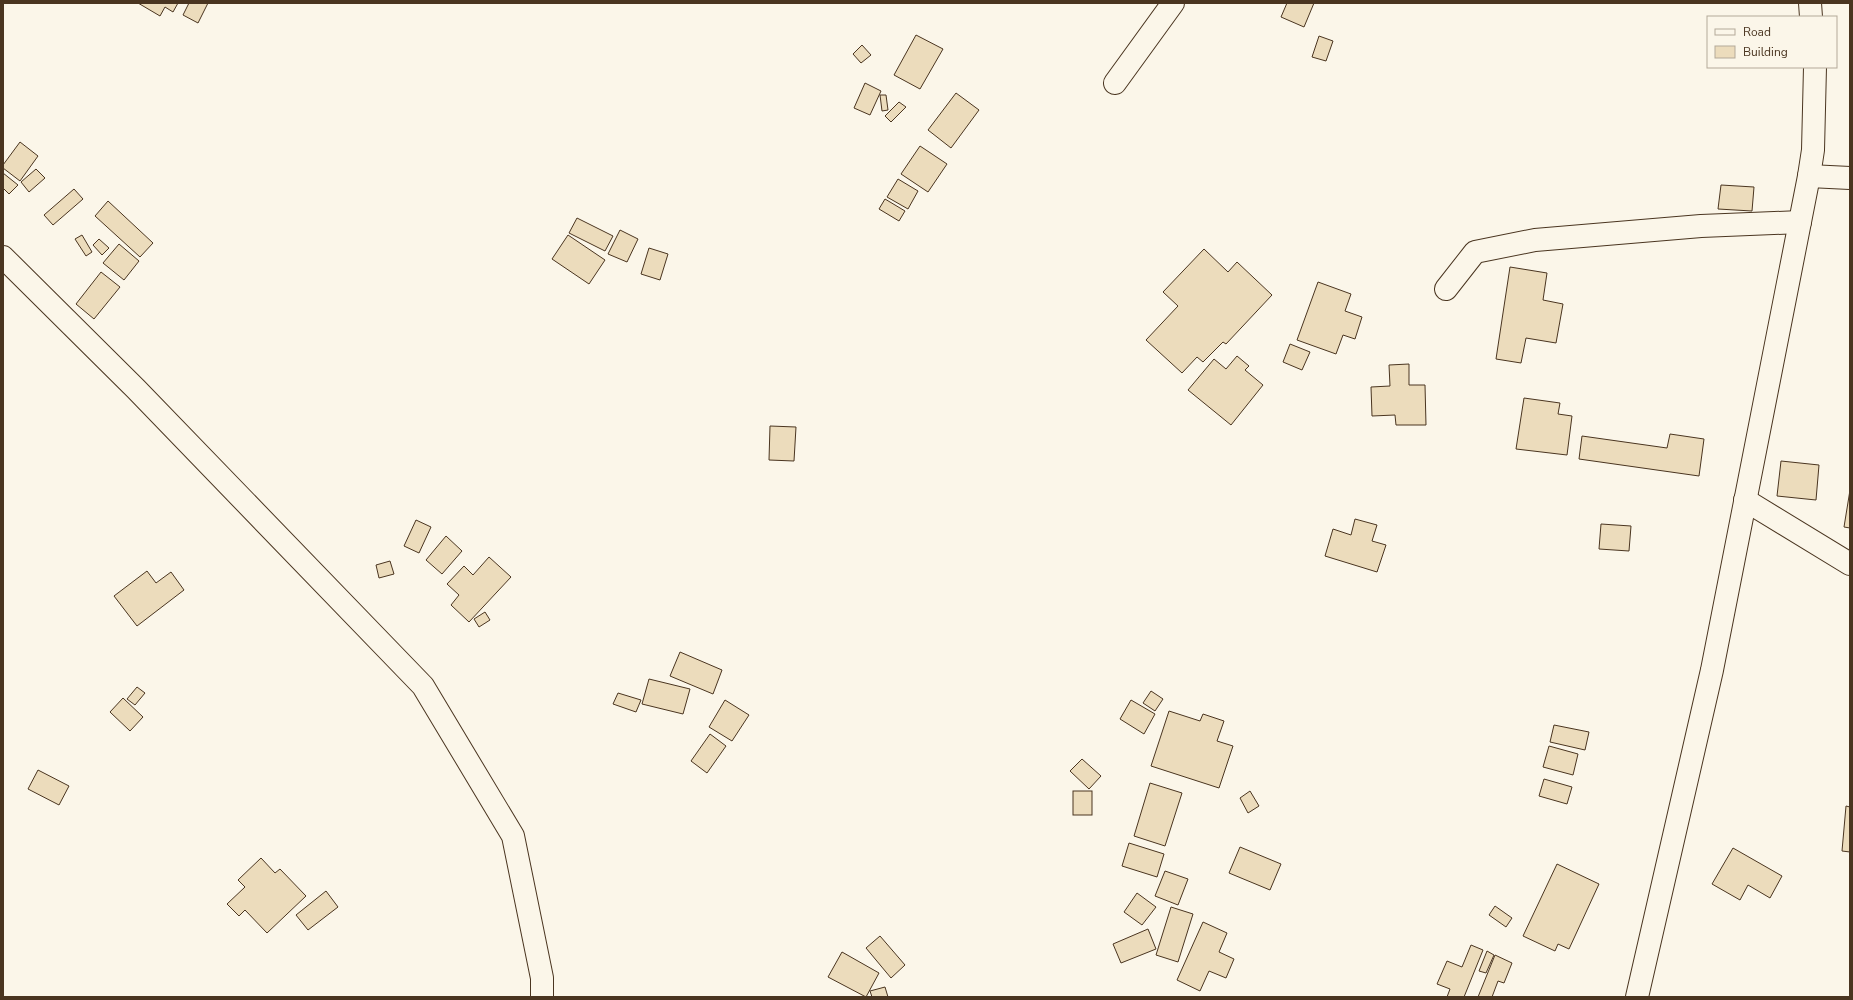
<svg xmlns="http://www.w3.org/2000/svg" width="1853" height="1000" viewBox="0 0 1853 1000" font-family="'Nunito Sans',sans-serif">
  <rect width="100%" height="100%" fill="#fbf6e9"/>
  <g fill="#ecdcbc" stroke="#4a3520">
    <path d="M138,3H178L173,12L165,7L160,16Z"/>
    <path d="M189,3H208L198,23L183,15Z"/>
    <path d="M1287,3H1314L1304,27L1281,17Z"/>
    <path d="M916,35L943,49L920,89L894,75Z"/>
    <path d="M1319,36L1333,41L1326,61L1312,57Z"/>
    <path d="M862,45L871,55L861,63L853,54Z"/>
    <path d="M865,83L881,91L870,115L854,108Z"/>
    <path d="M956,93L979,110L951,148L928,130Z"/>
    <path d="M880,95H886L888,110L882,111Z"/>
    <path d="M899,102L906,107L891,122L885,116Z"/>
    <path d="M20,142L38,156L20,181L3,168V165Z"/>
    <path d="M920,146L947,164L928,192L901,174Z"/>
    <path d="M36,169L45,178L29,192L21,182Z"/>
    <path d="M3,173L18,185L9,194L3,188Z"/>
    <path d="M898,179L918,191L908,209L887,197Z"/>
    <path d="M1721,185L1754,187L1752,211L1718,209Z"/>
    <path d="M74,189L83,199L53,225L44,215Z"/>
    <path d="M885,199L905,211L899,221L879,209Z"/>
    <path d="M108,201L153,243L140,257L95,216Z"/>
    <path d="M577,218L613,236L605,251L569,233Z"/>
    <path d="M620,230L638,239L627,262L608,254Z"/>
    <path d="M82,235L92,252L86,256L75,239Z"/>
    <path d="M568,235L605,260L589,284L552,259Z"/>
    <path d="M99,239L109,248L102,255L93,245Z"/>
    <path d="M119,244L139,261L124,280L103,263Z"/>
    <path d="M649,248L668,254L660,280L641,274Z"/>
    <path d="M1204,249L1228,272L1237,262L1272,295L1226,344L1223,342L1203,362L1197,357L1182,373L1146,340L1178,306L1163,292Z"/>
    <path d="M1510,267L1547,273L1543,300L1563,304L1556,343L1526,338L1521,363L1496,359Z"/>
    <path d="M101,272L120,287L94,319L76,304Z"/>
    <path d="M1318,282L1351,294L1345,311L1362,317L1355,339L1343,335L1336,354L1297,340Z"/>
    <path d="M1290,344L1310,352L1302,370L1283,362Z"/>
    <path d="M1237,356L1249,366L1245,370L1263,385L1231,425L1188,390L1214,359L1226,369Z"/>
    <path d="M1409,364V385H1425L1426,425H1396L1395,415L1372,416L1371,387L1390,386L1389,365Z"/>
    <path d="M1524,398L1560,403L1558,414L1572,416L1567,455L1516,449Z"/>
    <path d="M770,426L796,427L794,461L769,460Z"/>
    <path d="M1670,434L1704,439L1699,476L1579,459L1582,436L1667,448Z"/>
    <path d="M1781,461L1819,465L1816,500L1777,496Z"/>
    <path d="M1850,490V528L1844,527Z"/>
    <path d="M1355,519L1377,525L1372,541L1386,545L1377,572L1325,556L1333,529L1351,535Z"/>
    <path d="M416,520L431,527L419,553L404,546Z"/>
    <path d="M1601,524L1631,526L1629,551L1599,549Z"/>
    <path d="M446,536L462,551L442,574L426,560Z"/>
    <path d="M489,557L511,577L469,622L451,605L459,595L447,584L464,566L473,575Z"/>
    <path d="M390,561L394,574L379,578L376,565Z"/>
    <path d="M147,571L156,583L171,572L184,590L137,626L114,596Z"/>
    <path d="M485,612L490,620L479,627L474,619Z"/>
    <path d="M680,652L722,670L713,694L670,676Z"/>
    <path d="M649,679L690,689L683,714L642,704Z"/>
    <path d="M137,687L145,693L135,705L127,699Z"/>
    <path d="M1151,691L1163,699L1155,711L1143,703Z"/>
    <path d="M618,693L641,700L636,712L613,704Z"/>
    <path d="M123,698L143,717L130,731L110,712Z"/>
    <path d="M725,700L749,715L732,741L709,727Z"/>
    <path d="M1131,700L1155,714L1144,734L1120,719Z"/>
    <path d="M1169,711L1200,721L1203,714L1224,721L1217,741L1233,746L1219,788L1151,766Z"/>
    <path d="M1554,725L1589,732L1585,750L1550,742Z"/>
    <path d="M710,734L726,746L707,773L691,761Z"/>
    <path d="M1549,746L1578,754L1573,775L1543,767Z"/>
    <path d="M1082,759L1101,776L1089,789L1070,771Z"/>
    <path d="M38,770L69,786L59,805L28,789Z"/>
    <path d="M1544,779L1572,787L1567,804L1539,796Z"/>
    <path d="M1150,783L1182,793L1165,846L1134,836Z"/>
    <rect x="1073" y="791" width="19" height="24"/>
    <path d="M1250,791L1259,806L1248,813L1240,798Z"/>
    <path d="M1846,806L1850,807V852L1842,851Z"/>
    <path d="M1129,843L1164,854L1157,877L1122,866Z"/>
    <path d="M1240,847L1281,864L1270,890L1229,873Z"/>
    <path d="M1733,848L1782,876L1770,898L1748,885L1740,900L1712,884Z"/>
    <path d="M261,858L275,873L280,869L306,896L267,933L245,910L239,916L227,904L245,887L238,880Z"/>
    <path d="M1557,864L1599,884L1569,949L1558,944L1555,951L1523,936Z"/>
    <path d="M1165,871L1188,879L1178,905L1155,896Z"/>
    <path d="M326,891L338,907L308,930L296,915Z"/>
    <path d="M1137,893L1156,907L1142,925L1124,912Z"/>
    <path d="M1495,906L1512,918L1506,927L1489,915Z"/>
    <path d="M1171,907L1193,914L1178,962L1156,955Z"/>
    <path d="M1203,922L1227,933L1219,952L1234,959L1226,978L1209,971L1200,991L1177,980Z"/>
    <path d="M1148,929L1156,949L1121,963L1113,944Z"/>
    <path d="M880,936L905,965L891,978L866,948Z"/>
    <path d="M1471,945L1483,950L1464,997H1447L1450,989L1437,984L1447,961L1462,967Z"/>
    <path d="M1487,951L1494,955L1486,973L1479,971Z"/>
    <path d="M842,952L879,973L866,997L828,977Z"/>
    <path d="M1495,955L1512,963L1504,983L1498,981L1492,997H1478Z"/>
    <path d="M885,987L888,997H872L870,991Z"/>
  </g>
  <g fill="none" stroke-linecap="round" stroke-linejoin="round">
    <g stroke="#4a3520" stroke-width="24">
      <g id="minor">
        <path d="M1810,3L1811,17"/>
        <path d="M1115,83L1173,3"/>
        <path d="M1809,176L1850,178"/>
        <path d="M3,257L136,389L423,686L513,836L542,978V997"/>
        <path d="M1446,289L1475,252L1535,240L1701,226L1800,222"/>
        <path d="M1745,500L1850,564"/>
        <path d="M1637,997L1712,670L1809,176L1813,150L1815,67"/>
      </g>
    </g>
    <use href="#minor" stroke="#fbf6e9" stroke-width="22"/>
  </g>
  <rect width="1853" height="1000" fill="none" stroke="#4a3520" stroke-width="8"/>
  <rect x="1707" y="16" width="130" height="52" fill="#fbf6e9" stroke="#b4a999"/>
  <rect x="1715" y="29" width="20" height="6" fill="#fbf6e9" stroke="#b4a999"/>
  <text x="1743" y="36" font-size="12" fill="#4a3520">Road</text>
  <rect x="1715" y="46" width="20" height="12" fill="#ecdcbc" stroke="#b4a999"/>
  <text x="1743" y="56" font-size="12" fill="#4a3520">Building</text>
</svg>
